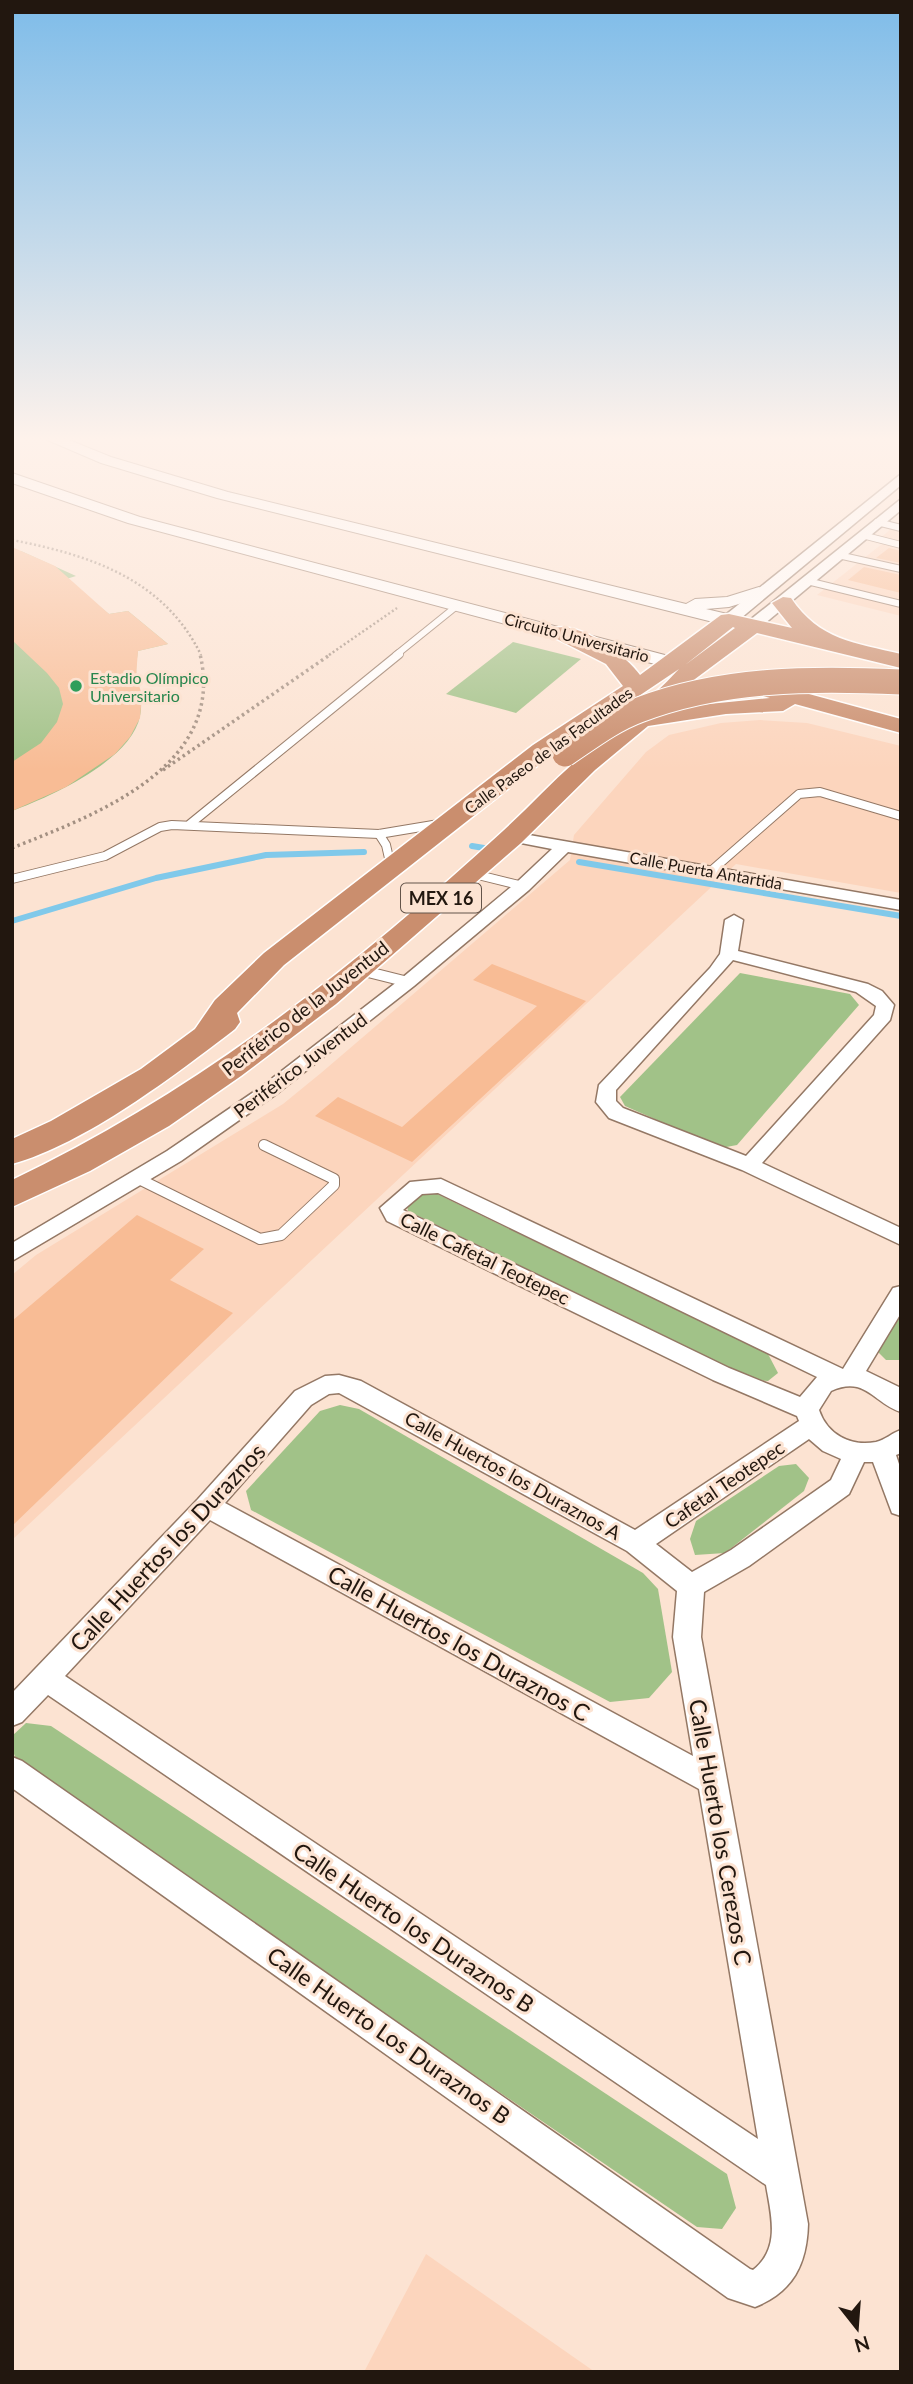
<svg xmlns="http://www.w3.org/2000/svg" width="913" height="2384" viewBox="0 0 913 2384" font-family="Lato,sans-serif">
  <rect width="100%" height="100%" fill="#fce3d2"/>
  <g fill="#fcd5bd">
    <path d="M901,520V616L817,595L882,544L876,542Z"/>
    <path d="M760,720L807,723L901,746V893L736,864L12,1540V1275L36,1255L283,1104L321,1073L570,860L574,835L646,752L669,735L721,723Z"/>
    <path d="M426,2254L595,2372H364Z"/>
  </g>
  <g fill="#a1c288">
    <path d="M21,551L76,576L60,581L79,590L109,614L128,611L168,644L138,651C137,659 135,670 137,678C139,692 143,702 140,716C132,760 50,797 12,811V555Z"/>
    <path d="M513,642L581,659L516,713L446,694Z"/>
    <path d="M740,973L850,994L859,1005L737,1145L721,1148L625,1106L620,1097Z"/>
    <path d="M417,1190L433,1192L768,1354L778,1373L768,1381L754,1380L408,1211L406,1200Z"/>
    <path d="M901,1310V1360H886L879,1353L877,1345Z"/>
    <path d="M340,1405L359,1409L643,1573L658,1589L672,1672L649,1698L610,1702L251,1510L246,1491L320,1411Z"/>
    <path d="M796,1464L809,1478L804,1491L725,1553L695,1555L690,1539L696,1521L779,1466Z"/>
    <path d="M26,1723L51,1726L727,2174L736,2208L722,2229L697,2227L18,1764L12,1749V1736Z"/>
  </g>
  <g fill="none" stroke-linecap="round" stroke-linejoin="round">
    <g stroke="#80c9ea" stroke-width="6">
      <path d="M472,846L484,848"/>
      <path d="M579,862L901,916"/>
      <path d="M12,921L156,878L266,855L364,852"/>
    </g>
  </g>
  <g fill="#f8bc95">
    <path d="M12,547L55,566L109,614L128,611L168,644L138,651L136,676L142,695L140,718L130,737L115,754L66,787L12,811V762L41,743L57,722L63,704L59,688L47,673L12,640Z"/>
    <path d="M889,548L901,551V563L876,558Z"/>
    <path d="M864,567L901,575V593L848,580Z"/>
    <path d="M492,964L586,1001L412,1162L315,1116L338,1097L402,1127L537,1006L473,980Z"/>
    <path d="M137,1215L204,1249L170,1280L233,1313L12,1526V1321Z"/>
  </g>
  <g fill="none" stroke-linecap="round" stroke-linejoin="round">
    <g stroke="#947865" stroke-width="8">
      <g id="service-far2">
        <path d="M877,522L901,528"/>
        <path d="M862,535L901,545"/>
        <path d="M838,555L901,569"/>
        <path d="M807,581L901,604"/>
        <path d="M396,655L458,605"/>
      </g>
    </g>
    <g stroke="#947865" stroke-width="10">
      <g id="service-far1">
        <path d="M190,824L399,654"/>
        <path d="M379,834L386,845L391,867"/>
        <path d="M711,871L799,794L820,792L901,816"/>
        <path d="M470,873L523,886"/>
        <path d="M12,879L105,856L160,827L172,825L379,834L439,824"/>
      </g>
    </g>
    <g stroke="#947865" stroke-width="12">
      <g id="service">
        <path d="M360,970L408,982"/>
        <path d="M137,1178L260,1239L281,1235L334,1185V1179L264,1145"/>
      </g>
    </g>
    <g stroke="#947865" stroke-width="3">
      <g id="minor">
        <path d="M512,832L901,900V910L568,852L529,890L414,986L275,1095L181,1161L12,1261V1243L167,1151L261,1087L402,978L517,882L552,849L506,840V834Z"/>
        <path d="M734,915L743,920L738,951L868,984L882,991L894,1005L890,1020L762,1163L901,1228V1245L742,1170L609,1118L596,1102L599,1085L710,968L720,954L725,920ZM733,960L856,992L876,1006L874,1015L746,1156L623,1108L616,1101V1090Z"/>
        <path d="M441,1179L843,1369L893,1288L901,1286V1313L866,1371L901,1388V1412C874,1404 866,1375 831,1391L819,1410C827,1434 850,1447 876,1442C885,1440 892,1433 901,1430V1453L896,1455L901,1470V1516L892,1513L873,1462H864L849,1494L749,1566L704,1592L701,1637L808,2224C807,2264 793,2292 755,2307L728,2298L12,1788V1757L22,1761L750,2269L753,2270C781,2248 771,2215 766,2185L48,1695L22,1722L12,1726V1693L198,1499L295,1391L325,1376L339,1375L361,1381L635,1530L799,1421L797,1416L713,1380L387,1221L380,1208L410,1182ZM438,1193L817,1377L800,1397L729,1368L403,1210L422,1194ZM339,1393L627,1551L677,1591L673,1637L693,1756L225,1503L311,1405L329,1394ZM809,1439L823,1451L841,1459L831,1480L731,1550L692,1572L656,1544ZM210,1520L699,1789L758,2139L65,1676Z"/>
      </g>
    </g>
    <g stroke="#947865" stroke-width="3">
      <g id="tertiary">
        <path d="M901,474V485L735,623H723V617Z"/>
        <path d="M901,499V510L757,630H745V624Z"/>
      </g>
    </g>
    <g stroke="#947865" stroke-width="2">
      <g id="secondary">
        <path d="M38,436H59L111,457L228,492L686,604L695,599L727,597L759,587L768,592L765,596L729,607L706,609L736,616L738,620L729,626L217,498L101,463Z"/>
        <path d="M12,473L140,517L680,659L683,663L680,667H666L128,523L12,483Z"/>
      </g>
    </g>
    <g stroke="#fff" stroke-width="3">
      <path id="trunk" d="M783,597L791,598C819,640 855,643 901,654V668L757,633L695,679L669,708L770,698L731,687L727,682L731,677L739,675L901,719V733L795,704L783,711L726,714L648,726L595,770L521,843L336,1004L241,1076L169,1126L90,1171L12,1207V1180C195,1093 355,967 503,831C528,808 551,783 576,761C611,729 647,704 679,669L551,755L284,965L237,1013L240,1022L235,1029C175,1075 85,1144 12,1164V1139L51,1121L141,1069L195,1029L215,1000L264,953L533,745L623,686L606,664L555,638L552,633L555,628C580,622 626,655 640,675L721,615L729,614L792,628L772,603ZM733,627L735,628L685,665Z"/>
    </g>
    <g stroke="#a39082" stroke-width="2.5" stroke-dasharray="2 2.5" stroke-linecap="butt">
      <path d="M12,540C90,555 164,579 201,655"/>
      <path d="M329,655L397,608"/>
    </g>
    <g stroke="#a39082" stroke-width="3.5" stroke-dasharray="2.5 3.5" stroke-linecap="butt">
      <path d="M163,770L331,654"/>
      <path d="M12,848C95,815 227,767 200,654"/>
    </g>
    <use href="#service-far2" stroke="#fff" stroke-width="6"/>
    <use href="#service-far1" stroke="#fff" stroke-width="8"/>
    <use href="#service" stroke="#fff" stroke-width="10"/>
    <use href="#minor" fill="#fff" fill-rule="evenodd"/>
    <use href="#tertiary" fill="#fff" fill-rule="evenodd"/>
    <use href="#secondary" fill="#fff" fill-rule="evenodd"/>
    <use href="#trunk" fill="#ca8e6e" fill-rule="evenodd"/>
    <g stroke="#fff" stroke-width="27" stroke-linecap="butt">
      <path id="trunk-bridge" d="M565,754C589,738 612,720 639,710C722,678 813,678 901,682"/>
    </g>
    <use href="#trunk-bridge" stroke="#ca8e6e" stroke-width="25"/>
  </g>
  <linearGradient id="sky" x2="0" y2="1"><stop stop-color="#7ebce9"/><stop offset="0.57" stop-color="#fef2eb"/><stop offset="1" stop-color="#fef2eb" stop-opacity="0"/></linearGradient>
  <rect width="913" height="770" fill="url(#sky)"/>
  <circle fill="#2e9e5b" stroke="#fce3d2" stroke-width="2.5" cx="76" cy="686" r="7"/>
  <g text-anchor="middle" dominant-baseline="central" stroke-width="6" stroke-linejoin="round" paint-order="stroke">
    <g font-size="16" fill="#22170f" stroke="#fce3d2">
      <text transform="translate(577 637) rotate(15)">Circuito Universitario</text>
      <text transform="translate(548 750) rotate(-36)">Calle Paseo de las Facultades</text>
      <text transform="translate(706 870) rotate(10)">Calle Puerta Antartida</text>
    </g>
    <g font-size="16" fill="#27864d" stroke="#fce3d2" text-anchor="start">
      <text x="90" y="677">Estadio Olímpico<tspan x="90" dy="18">Universitario</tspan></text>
    </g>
    <rect fill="#fce3d2" stroke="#63544a" stroke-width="2" x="401" y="883.5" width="80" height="29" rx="5"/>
    <g font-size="18" font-weight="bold" fill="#22170f">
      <text x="441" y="898">MEX 16</text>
    </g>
    <g font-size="19" fill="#22170f" stroke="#fce3d2">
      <text transform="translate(305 1008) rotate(-38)">Periférico de la Juventud</text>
      <text transform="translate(300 1065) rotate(-37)">Periférico Juventud</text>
      <text transform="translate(485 1258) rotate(26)">Calle Cafetal Teotepec</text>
      <text transform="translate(513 1475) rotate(29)">Calle Huertos los Duraznos A</text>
      <text transform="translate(724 1484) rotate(-34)">Cafetal Teotepec</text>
    </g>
    <g font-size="23" fill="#22170f" stroke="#fce3d2">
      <text transform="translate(167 1547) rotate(-47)">Calle Huertos los Duraznos</text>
      <text transform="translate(459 1643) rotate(29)">Calle Huertos los Duraznos C</text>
      <text transform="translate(721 1832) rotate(80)">Calle Huerto los Cerezos C</text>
      <text transform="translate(414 1927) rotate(34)">Calle Huerto los Duraznos B</text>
      <text transform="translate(389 2035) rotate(35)">Calle Huerto Los Duraznos B</text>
    </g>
  </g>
  <rect width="913" height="2384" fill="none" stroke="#22170f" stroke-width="28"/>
  <g transform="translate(857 2328) rotate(163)" stroke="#fce3d2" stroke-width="5" paint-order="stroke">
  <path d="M0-5L12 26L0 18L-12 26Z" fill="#22170f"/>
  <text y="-10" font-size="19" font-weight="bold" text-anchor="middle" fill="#22170f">N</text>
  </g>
</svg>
